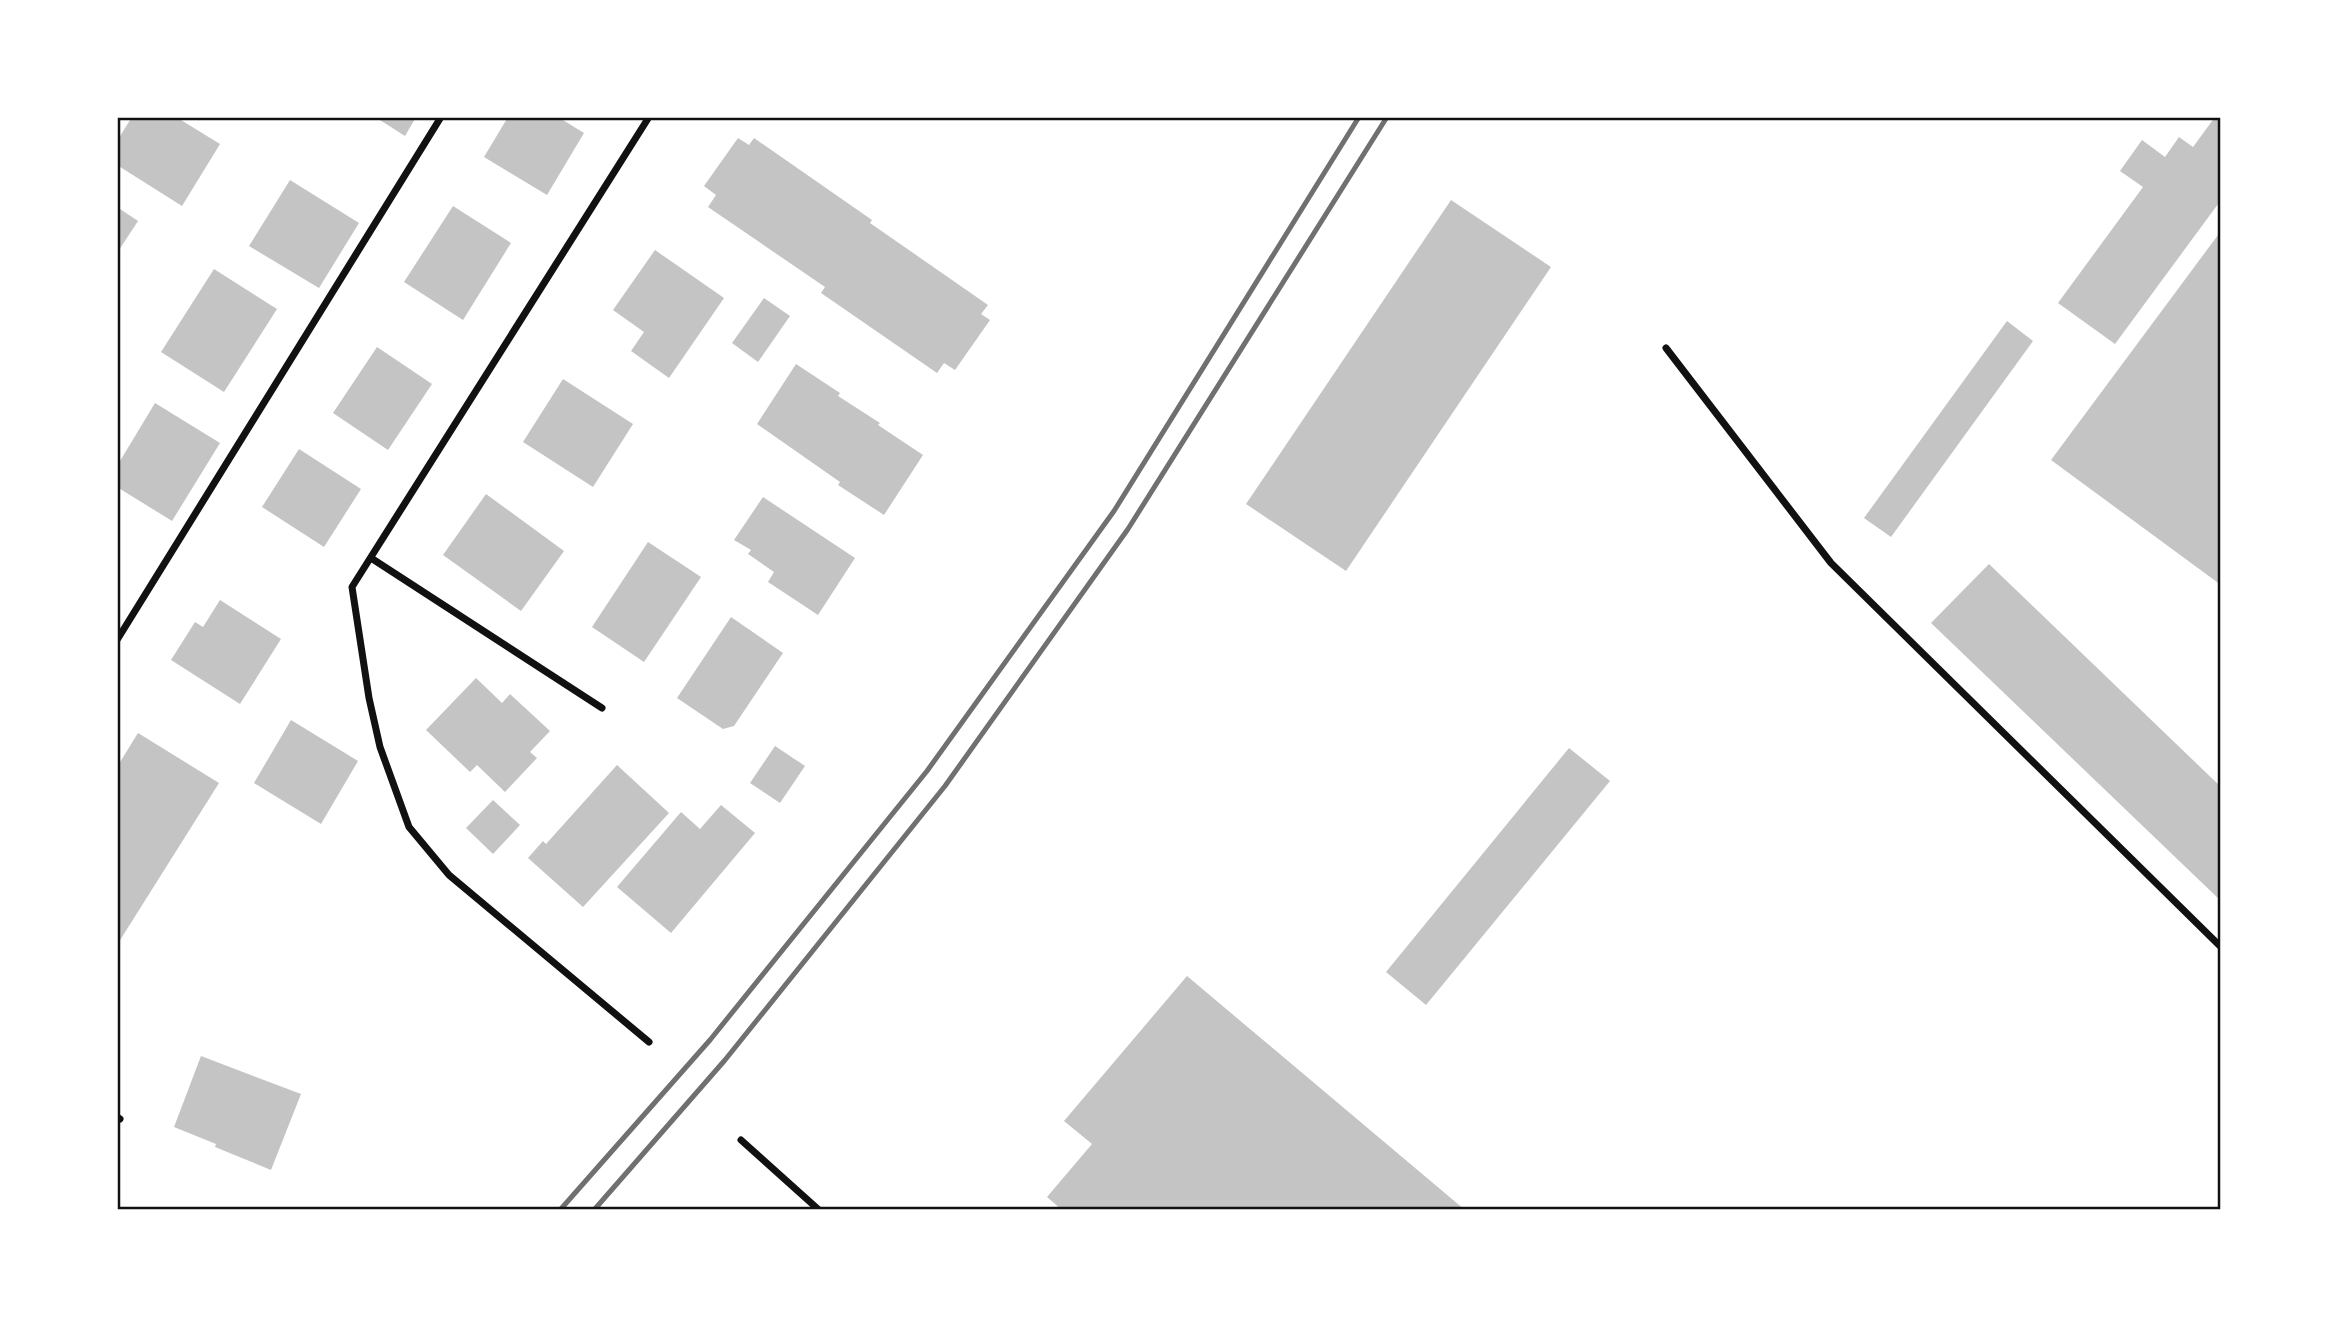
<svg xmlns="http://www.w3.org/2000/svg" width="2338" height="1327" viewBox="0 0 2338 1327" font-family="'Playfair Display',serif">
  <rect width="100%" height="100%" fill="#fff"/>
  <g fill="#c4c4c4">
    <path d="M132,117H176L220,144L182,206L117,165V141Z"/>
    <path d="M375,117H416L405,136Z"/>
    <path d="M508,117H558L584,133L547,195L484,157Z"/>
    <path d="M2215,117H2221V200L2115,344L2058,303L2143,187L2120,171L2142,140L2165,157L2179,137L2193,147Z"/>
    <path d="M738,138L749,145L754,138L872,220L870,223L988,305L981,314L990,320L955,370L944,363L937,373L821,293L825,287L708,207L716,195L704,186Z"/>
    <path d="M290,180L359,223L319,288L249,246Z"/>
    <path d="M1451,200L1551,267L1346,571L1246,504Z"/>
    <path d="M453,206L511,243L463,320L404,282Z"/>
    <path d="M117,207L138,221L117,253Z"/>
    <path d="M2221,231V585L2051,460Z"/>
    <path d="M655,250L724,298L669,378L631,351L644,332L613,310Z"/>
    <path d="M214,269L277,309L224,392L161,352Z"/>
    <path d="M764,298L790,316L758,362L732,343Z"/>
    <path d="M2007,321L2033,341L1891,537L1864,518Z"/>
    <path d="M377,347L432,384L388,450L333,413Z"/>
    <path d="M796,364L840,393L838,396L880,423L878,425L923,455L884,515L838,485L840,482L757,424Z"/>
    <path d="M563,379L633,424L593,487L523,442Z"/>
    <path d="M155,403L220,443L172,521L117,487V466Z"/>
    <path d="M299,449L361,489L324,547L262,507Z"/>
    <path d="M486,494L564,551L521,611L443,555Z"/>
    <path d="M763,497L855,558L818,615L768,582L774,572L748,554L751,550L734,540Z"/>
    <path d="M648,542L701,577L644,662L592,627Z"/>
    <path d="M1989,564L2221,787V901L1931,623Z"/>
    <path d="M220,600L281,639L240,704L171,660L195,622L203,627Z"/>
    <path d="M731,617L783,653L734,726L723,729L677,698Z"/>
    <path d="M476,678L502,703L510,694L550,731L530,752L537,758L505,792L477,765L470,772L426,730Z"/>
    <path d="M291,720L358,761L321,824L254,783Z"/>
    <path d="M138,733L219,783L117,945V767Z"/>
    <path d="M775,746L805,766L780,803L750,783Z"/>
    <path d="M1569,748L1610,781L1426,1005L1386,972Z"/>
    <path d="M617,765L669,813L583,907L528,858L543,841L546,844Z"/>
    <path d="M493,800L520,825L493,854L466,828Z"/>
    <path d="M721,805L755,833L671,933L617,887L681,812L700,829Z"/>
    <path d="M1187,976L1465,1210H1062L1047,1197L1092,1144L1064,1121Z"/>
    <path d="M201,1056L301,1094L271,1170L215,1147L216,1144L174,1127Z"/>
  </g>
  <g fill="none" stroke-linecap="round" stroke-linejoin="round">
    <g stroke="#111" stroke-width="7">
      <path d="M1666,348L1831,563L2221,947"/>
      <path d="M371,558L602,708"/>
      <path d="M117,640L441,117"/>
      <path d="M649,1042L449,875L409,827L380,747L369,698L352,587L649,117"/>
      <path d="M117,1117L120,1119"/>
      <path d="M741,1140L819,1210"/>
    </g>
    <g stroke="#707070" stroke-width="5">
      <path d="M560,1210L710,1040L927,771L1114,511L1359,117"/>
      <path d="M594,1210L725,1060L945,786L1128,529L1387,117"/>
    </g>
  </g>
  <rect width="2338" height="1327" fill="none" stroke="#ffffff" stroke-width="238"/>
  <rect x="119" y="119" width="2100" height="1089" fill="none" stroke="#111" stroke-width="2.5"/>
</svg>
